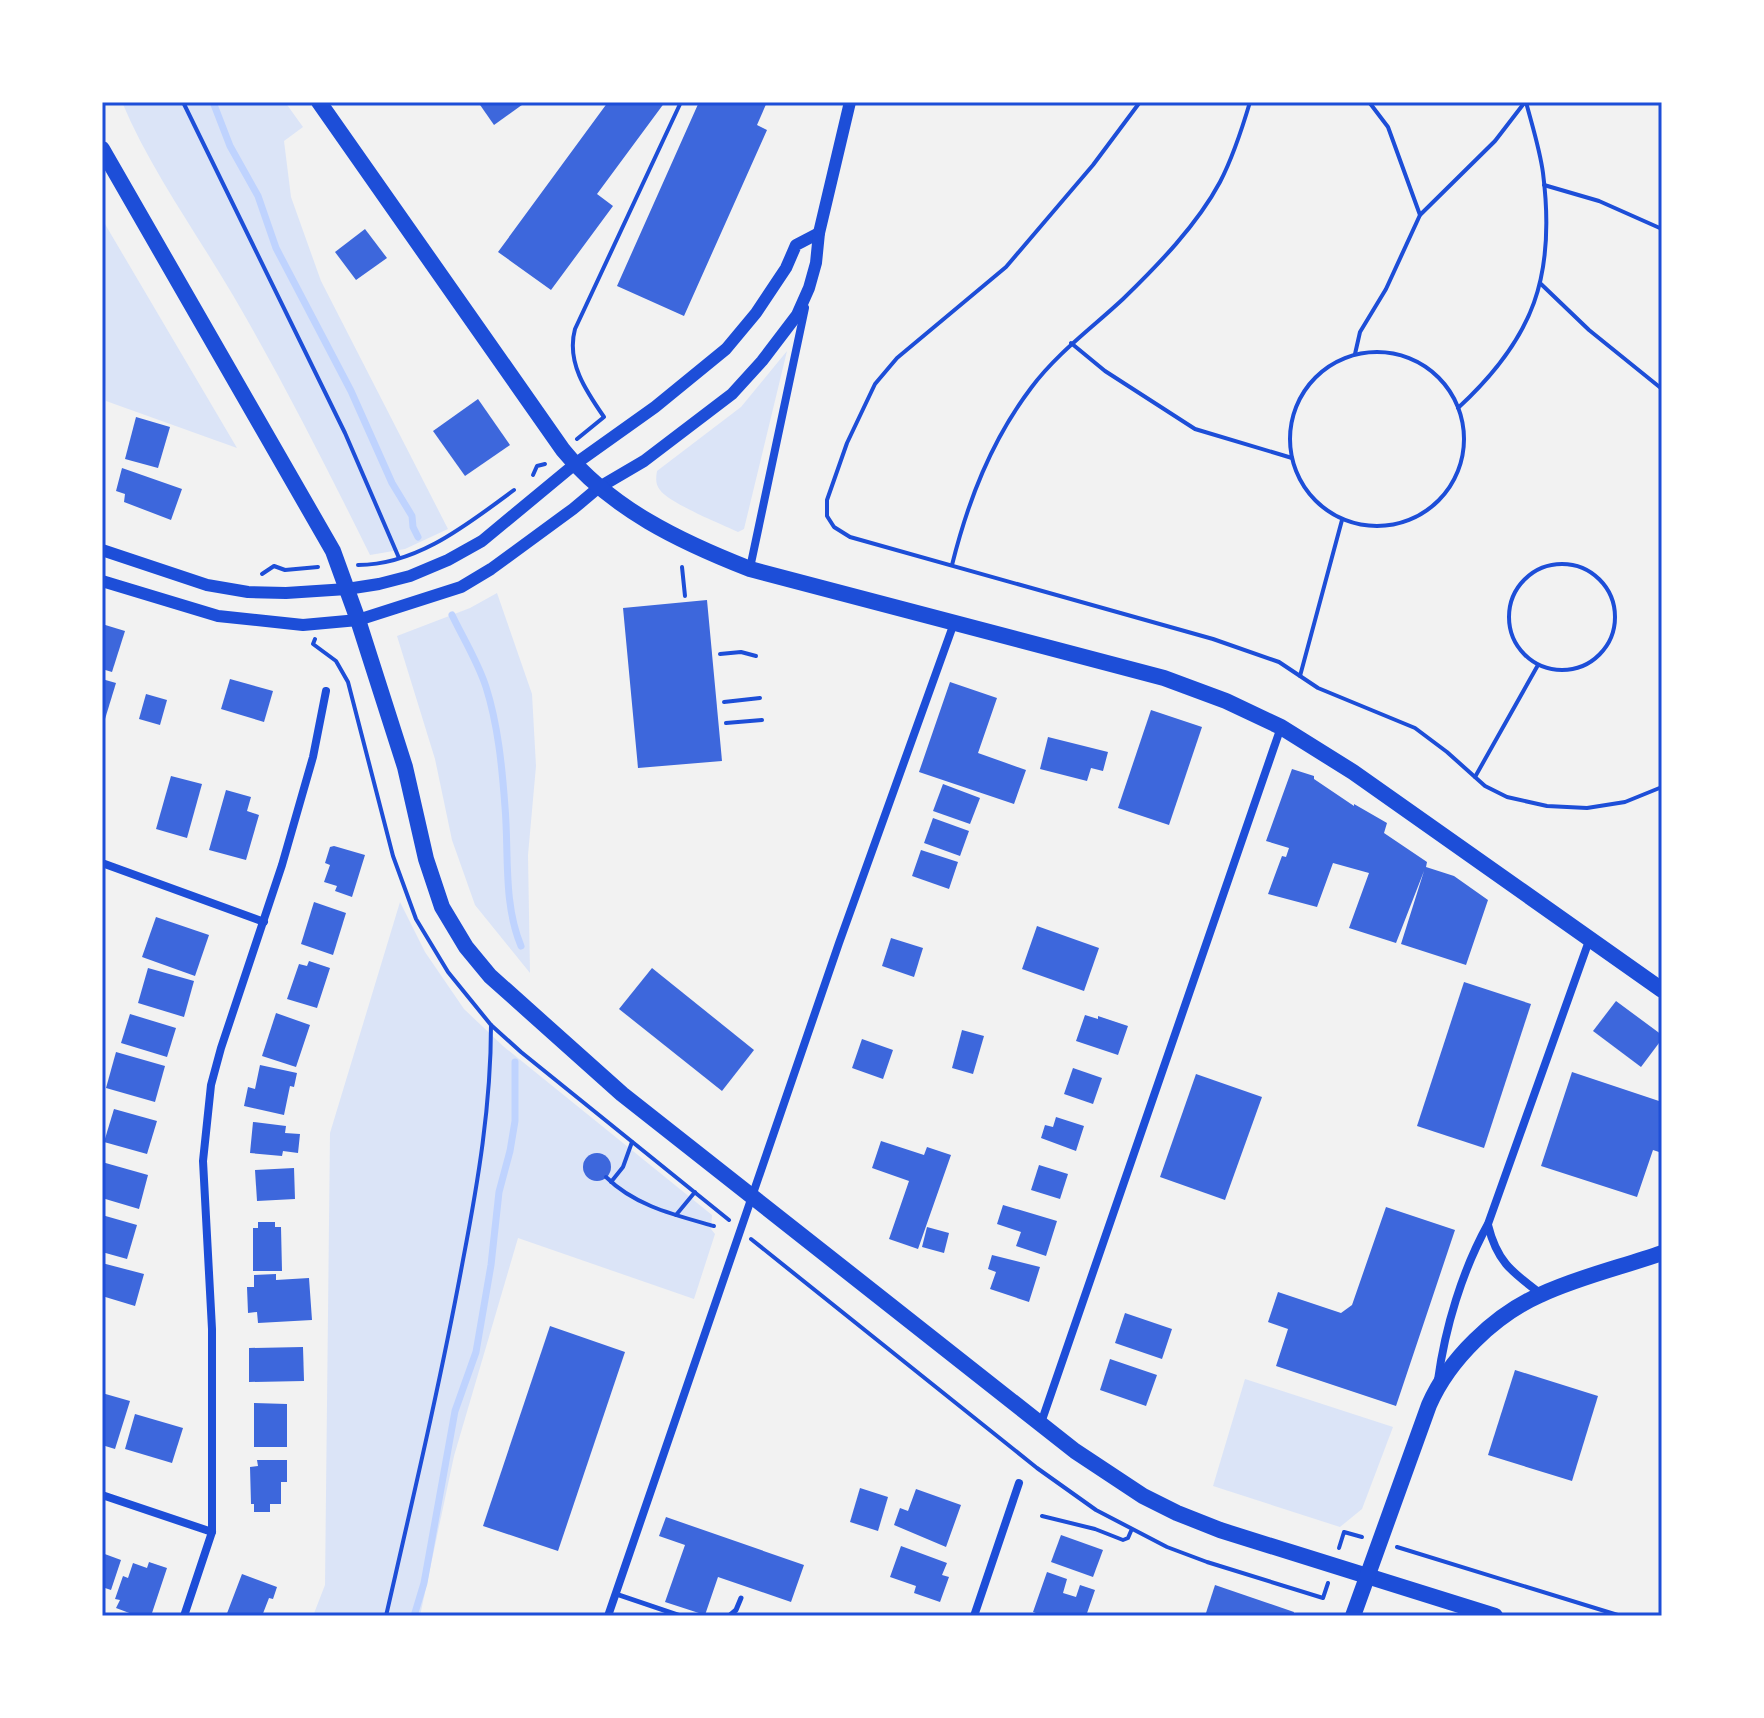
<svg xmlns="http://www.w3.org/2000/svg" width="1764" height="1718" viewBox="0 0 1764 1718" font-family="Commissioner,sans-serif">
  <rect width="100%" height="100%" fill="#f2f2f2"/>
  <g fill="#dbe4f7">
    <path d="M122,102H285L303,127L284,141L291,197L321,281L448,529L405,549L370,555C327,468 283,381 234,297C196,232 151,171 122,102Z"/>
    <path d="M102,219L237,448L106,401L102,321Z"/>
    <path d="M787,351L744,529L738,532C721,524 669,503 660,490C655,484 656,477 657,471L741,407Z"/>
    <path d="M497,593L532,694L536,766L528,855L530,973L475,905L452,840L435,759L397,636L470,608Z"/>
    <path d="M400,902L425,952L464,1009L503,1046L712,1215L711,1229L715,1234L694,1299L518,1238L454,1456L420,1616H313L325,1585L330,1133Z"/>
    <path d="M1245,1379L1393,1427L1362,1509L1340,1527L1213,1486Z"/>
  </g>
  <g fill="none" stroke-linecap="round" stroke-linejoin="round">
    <g stroke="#bfd3fe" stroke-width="7">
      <path d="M213,102L230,146L258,196L276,248L351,391L392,483L412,516L413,527L418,537"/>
      <path d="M452,615C463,638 478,662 486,687C498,725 502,766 505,807C509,853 503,903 521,946"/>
      <path d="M414,1616L424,1583L455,1411L476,1352L491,1265L499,1192L510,1151L515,1121V1062"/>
    </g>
  </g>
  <g fill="#3d67dc">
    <path d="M478,102H526L494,125Z"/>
    <path d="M608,102H665L597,194L613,206L551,290L498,252Z"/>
    <path d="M699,102H767L757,125L767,130L684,316L617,286Z"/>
    <path d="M365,229L387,258L356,280L335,252Z"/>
    <path d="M478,399L510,445L465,476L433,431Z"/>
    <path d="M136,417L170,427L158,468L125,459Z"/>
    <path d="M122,468L182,489L171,520L124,502L125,494L116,491Z"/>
    <path d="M707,600L722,761L638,768L623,608Z"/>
    <path d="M102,624L125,631L112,672L102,669Z"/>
    <path d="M102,679L116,683L105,719H102Z"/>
    <path d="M230,679L273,691L264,722L221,709Z"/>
    <path d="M950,682L997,698L978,753L1026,770L1014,804L919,772Z"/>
    <path d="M146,694L167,700L160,725L139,719Z"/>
    <path d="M1151,710L1202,727L1169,825L1118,808Z"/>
    <path d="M1048,737L1108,752L1103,771L1091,768L1087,781L1040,769Z"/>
    <path d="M1292,769L1314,776V779L1354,806V804L1387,823L1384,833L1427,862L1426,867L1454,876L1488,900L1466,965L1401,944L1424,871L1396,943L1349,928L1369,873L1333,863L1317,907L1268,894L1282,856L1286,857L1289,848L1266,841Z"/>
    <path d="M171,776L202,784L187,838L156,829Z"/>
    <path d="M943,784L980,798L970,824L933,811Z"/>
    <path d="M226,790L251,797L247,811L259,815L246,860L209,850Z"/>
    <path d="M933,818L969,831L960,856L924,843Z"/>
    <path d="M334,846L365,855L352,897L335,891L337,886L324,882L330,865L325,863L330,847Z"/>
    <path d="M921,850L958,862L949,889L912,876Z"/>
    <path d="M314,902L346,913L333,955L301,944Z"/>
    <path d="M156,917L209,935L195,976L142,957Z"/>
    <path d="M1037,926L1099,948L1084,991L1022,969Z"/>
    <path d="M891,938L923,948L914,977L882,966Z"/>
    <path d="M309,961L330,968L317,1008L287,999L299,964L307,966Z"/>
    <path d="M148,968L194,981L184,1017L138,1003Z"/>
    <path d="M652,968L754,1050L722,1091L619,1009Z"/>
    <path d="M1464,982L1531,1004L1484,1148L1417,1126Z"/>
    <path d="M1616,1001L1662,1035V1039L1641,1067L1593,1031Z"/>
    <path d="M276,1013L310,1025L296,1067L262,1056Z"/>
    <path d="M130,1014L176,1028L167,1057L121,1043Z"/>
    <path d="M1085,1015L1098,1019V1016L1128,1026L1118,1055L1076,1041Z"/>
    <path d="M962,1030L984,1036L973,1074L952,1068Z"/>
    <path d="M862,1039L893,1050L883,1079L852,1068Z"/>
    <path d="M116,1052L165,1066L155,1102L106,1088Z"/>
    <path d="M260,1065L297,1073L294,1087L290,1086L284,1115L244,1106L248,1087L255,1089Z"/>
    <path d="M1073,1068L1102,1078L1093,1104L1064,1094Z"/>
    <path d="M1572,1072L1662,1102V1153L1653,1150L1637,1197L1541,1166Z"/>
    <path d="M1196,1074L1262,1097L1225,1200L1160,1177Z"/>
    <path d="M114,1109L157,1121L147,1154L104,1142Z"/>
    <path d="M1056,1117L1084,1126L1076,1151L1041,1138L1045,1125L1053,1127Z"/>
    <path d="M253,1122L286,1126L285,1133L300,1134L298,1153L283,1151L282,1156L250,1153Z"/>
    <path d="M881,1141L924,1155L927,1147L951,1155L918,1249L889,1239L909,1181L872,1168Z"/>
    <circle cx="597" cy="1167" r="14"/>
    <path d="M102,1162L148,1175L139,1209L102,1198Z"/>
    <path d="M1039,1165L1068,1174L1060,1199L1031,1190Z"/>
    <path d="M294,1168L295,1199L257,1201L255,1170Z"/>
    <path d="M1003,1205L1057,1221L1046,1256L1016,1246L1021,1232L997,1224Z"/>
    <path d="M1386,1207L1455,1230L1396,1406L1276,1366L1288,1329L1268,1322L1278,1292L1341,1313L1352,1305Z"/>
    <path d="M102,1215L137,1225L127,1259L102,1252Z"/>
    <path d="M258,1222H275V1227H281L282,1271H253V1228H258Z"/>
    <path d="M927,1227L949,1233L944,1253L922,1247Z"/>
    <path d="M992,1255L1040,1267L1029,1302L990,1289L996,1272L988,1269Z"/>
    <path d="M102,1263L144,1274L135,1306L102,1296Z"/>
    <path d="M276,1274V1280L309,1278L312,1320L258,1323L257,1312L248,1313L247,1287H254V1275Z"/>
    <path d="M1125,1313L1172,1329L1162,1359L1115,1343Z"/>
    <path d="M550,1326L625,1352L558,1551L483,1526Z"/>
    <path d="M303,1347L304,1381L249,1382V1348Z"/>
    <path d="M1110,1359L1157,1375L1146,1406L1100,1390Z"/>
    <path d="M1515,1370L1598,1396L1572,1481L1488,1455Z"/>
    <path d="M102,1393L130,1401L115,1449L102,1445Z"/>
    <path d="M254,1403L287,1404V1447H254Z"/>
    <path d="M135,1414L183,1428L172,1463L125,1449Z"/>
    <path d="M257,1460H287V1482H281V1504H270V1512H254V1504H251L250,1467L258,1466Z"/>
    <path d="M860,1488L888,1497L878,1531L850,1522Z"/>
    <path d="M916,1489L961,1505L946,1547L894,1525L900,1508L908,1511Z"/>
    <path d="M666,1517L804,1565L791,1602L718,1577L705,1615L665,1602L685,1545L659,1536Z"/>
    <path d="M1061,1535L1103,1550L1093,1577L1051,1562Z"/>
    <path d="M901,1546L947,1563L942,1575L949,1577L940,1602L914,1593L916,1586L890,1577Z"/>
    <path d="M102,1553L121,1560L111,1590L102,1587Z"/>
    <path d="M149,1562L167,1568L151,1616H132V1614L116,1608L120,1600L115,1599L123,1576L128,1578L133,1563L147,1568Z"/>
    <path d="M1047,1572L1067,1579L1063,1593L1076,1597L1080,1585L1095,1590L1086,1616H1044L1033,1612Z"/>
    <path d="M242,1574L277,1587L273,1599L269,1598L262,1616H226Z"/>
    <path d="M1215,1585L1294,1612L1293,1616H1205Z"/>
  </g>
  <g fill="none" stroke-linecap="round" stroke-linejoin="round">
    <g stroke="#1d4ed8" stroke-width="4">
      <path d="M183,102L345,433L399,558"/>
      <path d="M1140,102L1093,165L1006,267L897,358L875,384L847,443L827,500V516L834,527L850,537L1213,639L1279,662L1318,688L1415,728L1447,752L1485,786L1507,797L1547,806L1587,808L1625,802L1662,787"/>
      <path d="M1369,102L1388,127L1420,215"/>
      <path d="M1544,185L1599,201L1662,229"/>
      <path d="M1541,284L1589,330L1662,389"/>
      <path d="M1071,343L1105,371L1195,429L1292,458"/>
      <circle cx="1377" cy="439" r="87"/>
      <path d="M1355,354L1360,332L1386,289L1420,215L1495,141L1525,102"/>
      <path d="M1458,408C1534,338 1556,276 1543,173C1540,150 1532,125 1526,102"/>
      <path d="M577,439L604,417C586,391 566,362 575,329L681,102"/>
      <path d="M533,475L537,466L545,464"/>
      <circle cx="1562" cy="617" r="53"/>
      <path d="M358,565C418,565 469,523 514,490"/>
      <path d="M952,565C968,501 991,441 1031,388C1057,353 1092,328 1123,299C1158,265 1197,225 1220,182C1233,157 1242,129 1250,102"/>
      <path d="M682,567L685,596"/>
      <path d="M262,574L274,566L285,570L318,567"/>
      <path d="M315,639L313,644L336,661L348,682L393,856L416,919L448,972L491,1025L521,1052L729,1220"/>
      <path d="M720,654L741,652L756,656"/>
      <path d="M1300,676L1342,520"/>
      <path d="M724,702L760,698"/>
      <path d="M726,723L762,720"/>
      <path d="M1475,777L1538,665"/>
      <path d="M606,1177C635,1206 675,1215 714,1226"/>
      <path d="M611,1182L623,1167L632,1142"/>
      <path d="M676,1215L695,1192"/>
      <path d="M751,1239L1037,1468L1096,1510L1167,1547L1207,1562L1323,1598L1328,1583"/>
      <path d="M1042,1516L1095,1529L1123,1540L1128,1538L1131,1531"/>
      <path d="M1397,1547L1621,1616"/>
      <path d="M1339,1548L1344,1532L1362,1537"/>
      <path d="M386,1616C413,1498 441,1379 463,1260C478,1182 491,1105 491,1025"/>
    </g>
    <g stroke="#1d4ed8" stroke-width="5">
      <path d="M616,1594L681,1616"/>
      <path d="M729,1616L736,1610L741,1598"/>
    </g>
    <g stroke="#1d4ed8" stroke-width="8">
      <path d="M750,568L805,308"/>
      <path d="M102,863L264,922"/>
      <path d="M1488,1225C1497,1262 1512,1272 1541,1294"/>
      <path d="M1438,1380C1445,1328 1462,1271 1488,1224L1590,938"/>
      <path d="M1041,1423L1281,727"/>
      <path d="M102,1495L212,1532"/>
      <path d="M184,1616L212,1532V1329L203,1161L211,1085L221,1048L282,865L313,757L326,691"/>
      <path d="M608,1616L839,943L954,623"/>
      <path d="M974,1616L1019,1483"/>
    </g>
    <g stroke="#1d4ed8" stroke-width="12">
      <path d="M102,550L207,585L248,592L286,593L347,589L379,584L410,576L448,560L482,541L575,464L655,407L726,349L756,313L786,268L796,245L819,233"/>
      <path d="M102,581L218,616L303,625L358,620L461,587L491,569L573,509L598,488L644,461L732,394L762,361L797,315L809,288L816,263L819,233L850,102"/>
    </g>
    <g stroke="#1d4ed8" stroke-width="16">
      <path d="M319,102L563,450C611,509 681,542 750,569L1164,678L1226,701L1281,727L1353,772L1662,990"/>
      <path d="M102,149L333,551L358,620L405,767L426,859L442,907L466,947L490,976L622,1094L1075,1451L1143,1496L1177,1513L1220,1530L1495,1616"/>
      <path d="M1353,1616L1429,1405C1449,1359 1495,1315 1540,1295C1578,1277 1622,1267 1662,1253"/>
    </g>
  </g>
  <rect width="1764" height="1718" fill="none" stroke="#ffffff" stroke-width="208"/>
  <rect x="104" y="104" width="1556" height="1510" fill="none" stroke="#1d4ed8" stroke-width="3"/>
</svg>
